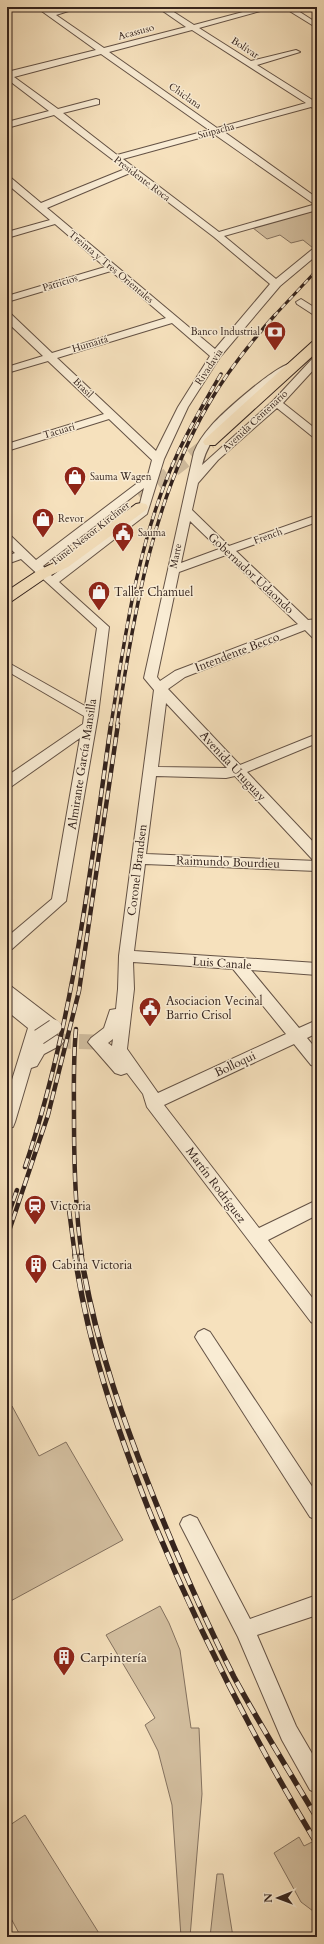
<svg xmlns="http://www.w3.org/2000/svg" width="324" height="1944" viewBox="0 0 324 1944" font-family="Cardo,serif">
  <rect width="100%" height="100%" fill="#f6e1bd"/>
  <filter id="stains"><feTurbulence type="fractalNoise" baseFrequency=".005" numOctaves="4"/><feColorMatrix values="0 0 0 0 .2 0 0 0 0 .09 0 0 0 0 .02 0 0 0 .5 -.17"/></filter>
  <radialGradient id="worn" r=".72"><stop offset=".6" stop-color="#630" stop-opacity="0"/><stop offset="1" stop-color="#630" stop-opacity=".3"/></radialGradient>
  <g fill="#d5c1a2" stroke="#847260">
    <path d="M317,210V244L313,248L303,240L291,243L280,235L267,239L253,228Z"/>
    <path d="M7,1404L12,1406L39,1456L66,1442L123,1540L7,1603Z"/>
    <path d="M160,1606L169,1623L180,1650L191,1728H199L202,1794L190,1937H181L172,1805L158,1751L145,1725L155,1718L106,1635Z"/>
    <path d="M25,1815L97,1930L101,1937H21L7,1911V1827Z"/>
    <path d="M299,1837L304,1846L312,1842L317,1851V1914L301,1902L274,1853Z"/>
    <path d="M217,1874H223L233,1937H210Z"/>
  </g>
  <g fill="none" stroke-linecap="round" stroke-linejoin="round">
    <path stroke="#cfbb9d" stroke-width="15" stroke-dasharray="15 8" stroke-linecap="butt" d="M56,1041L96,1042"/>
    <path stroke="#cfbb9d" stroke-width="14" stroke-dasharray="14 8" stroke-linecap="butt" d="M139,496L210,442"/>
    <g stroke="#645245" stroke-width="2">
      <g id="minor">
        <path d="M36,7H45L51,11L68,7H81L56,15L104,48L186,27L157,7H166L194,25L262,7H275L199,28L251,61L296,50L300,52L257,65L314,101L317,100V110L311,107L223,131L317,198V210L224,236L276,279L314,248L317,247V255L280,286L220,357L188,407L164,459L147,514L59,582L109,627L98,715L66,901L12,949L7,950V937L52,899L80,738L12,786L7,788V776L83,724L84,716L7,671V662L85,706L97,628L21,559L7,564V556L15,553L7,546V535L11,536L36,560L148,475L152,460L109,419L7,451V444L104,414L48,361L7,373V367L43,356L7,322V313L11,314L52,353L166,318L111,271L7,302V296L105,267L55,224L7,238V232L50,220L7,184V176L10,177L41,203L125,169L54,115L7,128V122L49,111L7,79V72L96,50ZM192,30L306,103L217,128L109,52ZM101,54L209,130L117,155L63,113L99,104V100L96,99L58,109L14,77ZM214,134L314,204H316L219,232L123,159ZM130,173L214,237L270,284L215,349L47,208ZM172,323L210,356L178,407L156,451L57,358ZM144,488L138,511L52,576L43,566Z"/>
        <path d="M283,7H292L317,23V28Z"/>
        <path d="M301,299L317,309V317L297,304L296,302Z"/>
        <path d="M317,357V366L283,403L317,430V438L313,437L277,408L218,460L198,483L192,510L229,546L317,515V522L236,551L308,620L317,619V625L315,626L317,628V639L313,638L305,630L185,677L168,689L240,765L317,734V743L247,772L317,846V860L312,859L235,776L226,778L156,776L146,854L317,861V871L145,864L134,951L317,963V975L251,970L299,1028L317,1020V1033L307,1038L317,1050V1067L311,1065L294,1044L164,1105L259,1228L317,1200V1215L268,1240L317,1304V1325L311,1322L147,1107L143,1094L127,1073L121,1075L115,1073L88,1042L91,1038L104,1028L110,1010L116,1009L118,989L119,956L154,690L144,678L194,452C198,442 204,434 211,426C221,414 281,360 294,363L295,365C289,373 279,378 271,384C243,406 211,428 202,465L273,401L313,358ZM190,521L219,549L181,563ZM226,555L298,624L175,671L160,681L157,677L179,572ZM166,703L227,768L158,767ZM133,962L233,969L286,1034L158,1093L127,1049L134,989ZM113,1039L112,1046L108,1043Z"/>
        <path d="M7,985L12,987L59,1023L62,1027L59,1031C50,1034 49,1030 43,1025L44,1027L39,1042L56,1035L61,1037L64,1041L61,1045L44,1054L37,1066L31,1068L15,1122L13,1127L7,1128V1096L28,1028L7,1011Z"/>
        <path d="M204,1329L210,1332L317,1494V1520L310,1517L198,1342L195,1337L198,1332Z"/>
        <path d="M190,1515L197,1518L250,1619L317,1595V1615L257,1635L296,1726L317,1762V1793L310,1790L282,1740L238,1637L183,1530L180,1524L183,1518Z"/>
      </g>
    </g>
    <g stroke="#34231d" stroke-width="2">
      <g id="major">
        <path d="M317,341V352L215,445H205L203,442L205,439L312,342Z"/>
        <path d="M141,503L146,504L148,507L146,510L68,567L47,577L12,601L7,603V591L37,571L58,561L136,504Z"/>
      </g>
    </g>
    <use href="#minor" fill="#f9ecd4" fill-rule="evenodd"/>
    <use href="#major" fill="#f6e1bd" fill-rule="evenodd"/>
    <g stroke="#34231d" stroke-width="3">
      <path id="rail-far3" d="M274,316L317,270"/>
    </g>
    <g stroke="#34231d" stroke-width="3.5">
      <g id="rail-far2">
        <path d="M111,725C125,635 138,540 176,457C189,428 205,401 221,374"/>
        <path d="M117,725C133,617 152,501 208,405C227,372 250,343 275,315"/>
      </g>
    </g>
    <g stroke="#34231d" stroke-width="4.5">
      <g id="rail-far1">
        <path d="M76,1029C73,1060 74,1090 74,1121C74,1166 75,1211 82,1256"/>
        <path d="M25,1167C73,1025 90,872 111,724"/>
        <path d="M69,1210L75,1256"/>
        <path d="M7,1218L17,1190"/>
        <path d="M7,1237L48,1115L79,991L118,724"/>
      </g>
    </g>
    <g stroke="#34231d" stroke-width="5.5">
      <g id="rail">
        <path d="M75,1255C87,1342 116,1426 148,1508C195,1624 252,1736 317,1844"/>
        <path d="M81,1255C95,1343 125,1426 158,1508C181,1565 206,1622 234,1677C260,1725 289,1771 317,1818"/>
      </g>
    </g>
    <use href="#rail-far3" stroke="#f9ecd4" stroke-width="2" stroke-dasharray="5.5" stroke-linecap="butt"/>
    <use href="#rail-far2" stroke="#f9ecd4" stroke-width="2.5" stroke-dasharray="7" stroke-linecap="butt"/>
    <use href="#rail-far1" stroke="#f9ecd4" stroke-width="3" stroke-dasharray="9" stroke-linecap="butt"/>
    <use href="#rail" stroke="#f9ecd4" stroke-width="4" stroke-dasharray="12" stroke-linecap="butt"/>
    <g stroke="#645245" stroke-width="17" stroke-linecap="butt">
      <path id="minor-bridge" d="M39,1037L54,1027"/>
    </g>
    <use href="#minor-bridge" stroke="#f9ecd4" stroke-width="15"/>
  </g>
  <defs>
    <g id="bank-pin" transform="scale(1.15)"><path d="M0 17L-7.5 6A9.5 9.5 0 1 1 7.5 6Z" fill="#8f2418" stroke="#f9ecd4"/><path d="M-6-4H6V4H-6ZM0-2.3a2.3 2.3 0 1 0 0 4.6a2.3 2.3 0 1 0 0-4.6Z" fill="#fff"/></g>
    <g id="shop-pin" transform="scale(1.15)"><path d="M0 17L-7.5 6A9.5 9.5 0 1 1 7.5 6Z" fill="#8f2418" stroke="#f9ecd4"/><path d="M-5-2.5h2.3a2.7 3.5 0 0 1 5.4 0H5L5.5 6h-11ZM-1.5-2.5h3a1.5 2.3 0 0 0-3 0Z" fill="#fff"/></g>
    <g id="civic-pin" transform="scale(1.15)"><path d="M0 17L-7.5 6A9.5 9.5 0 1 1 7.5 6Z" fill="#8f2418" stroke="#f9ecd4"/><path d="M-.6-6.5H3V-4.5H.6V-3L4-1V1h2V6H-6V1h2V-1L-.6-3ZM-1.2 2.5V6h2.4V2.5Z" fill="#fff"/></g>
    <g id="station-pin" transform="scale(1.15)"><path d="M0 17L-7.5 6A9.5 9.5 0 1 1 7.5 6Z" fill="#8f2418" stroke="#f9ecd4"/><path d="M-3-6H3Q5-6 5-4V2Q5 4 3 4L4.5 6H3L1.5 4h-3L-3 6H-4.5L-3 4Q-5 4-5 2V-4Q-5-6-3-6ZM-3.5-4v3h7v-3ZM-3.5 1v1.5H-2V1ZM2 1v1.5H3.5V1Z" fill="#fff"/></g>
    <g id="building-pin" transform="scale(1.15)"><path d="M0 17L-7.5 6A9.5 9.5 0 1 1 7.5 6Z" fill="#8f2418" stroke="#f9ecd4"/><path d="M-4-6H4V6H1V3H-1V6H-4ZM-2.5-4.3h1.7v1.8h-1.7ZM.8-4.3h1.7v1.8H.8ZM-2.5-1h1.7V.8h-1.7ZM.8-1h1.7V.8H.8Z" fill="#fff"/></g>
  </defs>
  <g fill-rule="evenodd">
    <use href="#bank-pin" x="275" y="332"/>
    <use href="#shop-pin" x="75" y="477"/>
    <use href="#shop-pin" x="43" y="519"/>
    <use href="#civic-pin" x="123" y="533"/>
    <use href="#shop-pin" x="99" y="592"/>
    <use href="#civic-pin" x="150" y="1008"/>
    <use href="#station-pin" x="35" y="1206"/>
    <use href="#building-pin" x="36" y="1265"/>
    <use href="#building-pin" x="64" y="1657"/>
  </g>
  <g text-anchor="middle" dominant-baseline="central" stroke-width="3" stroke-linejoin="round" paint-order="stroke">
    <g font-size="10" fill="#34231d" stroke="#f9ecd4">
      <text transform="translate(136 32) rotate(-15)">Acassuso</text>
      <text transform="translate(245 48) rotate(33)">Bolívar</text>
      <text transform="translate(185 96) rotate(35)">Chiclana</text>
      <text transform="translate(216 131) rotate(-15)">Suipacha</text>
      <text transform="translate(142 179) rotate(37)">Presidente Roca</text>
      <text transform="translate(111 267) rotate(40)">Treinta y Tres Orientales</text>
      <text transform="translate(60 283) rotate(-17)">Patricios</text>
      <text transform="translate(90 344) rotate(-17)">Humaitá</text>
      <text transform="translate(209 367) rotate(-56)">Rivadavia</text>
      <text transform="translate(83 388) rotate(44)">Brasil</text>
      <text transform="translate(255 421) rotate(-43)">Avenida Centenario</text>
      <text transform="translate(59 431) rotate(-17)">Tacuarí</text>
      <text transform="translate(90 534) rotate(-38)">Tunel Nestor Kirchner</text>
      <text transform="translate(268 536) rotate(-20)">French</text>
      <text transform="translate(176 556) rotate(-78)">Marte</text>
    </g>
    <g font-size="10" fill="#34231d" stroke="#f9ecd4" text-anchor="start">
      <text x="260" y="332" text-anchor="end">Banco Industrial</text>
      <text x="90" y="477">Sauma Wagen</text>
      <text x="58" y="519">Revor</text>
      <text x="138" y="533">Sauma</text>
    </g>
    <g font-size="12" fill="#34231d" stroke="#f9ecd4">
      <text transform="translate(251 573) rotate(43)">Gobernador Udaondo</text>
      <text transform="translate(237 652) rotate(-21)">Intendente Becco</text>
      <text transform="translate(82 764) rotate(-81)">Almirante García Mansilla</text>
      <text transform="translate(233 766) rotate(47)">Avenida Uruguay</text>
      <text transform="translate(228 862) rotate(2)">Raimundo Bourdieu</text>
      <text transform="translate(137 870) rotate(-83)">Coronel Brandsen</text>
      <text transform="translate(222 963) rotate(4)">Luis Canale</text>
      <text transform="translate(235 1064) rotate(-25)">Bolloqui</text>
      <text transform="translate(216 1185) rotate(53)">Martín Rodríguez</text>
    </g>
    <g font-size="12" fill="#34231d" stroke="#f9ecd4" text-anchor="start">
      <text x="114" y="592">Taller Chamuel</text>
      <text x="166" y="1001">Asociacion Vecinal<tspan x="166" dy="14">Barrio Crisol</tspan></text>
      <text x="50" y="1206">Victoria</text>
      <text x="52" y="1265">Cabina Victoria</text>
    </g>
    <g font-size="14" fill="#34231d" stroke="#f9ecd4" text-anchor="start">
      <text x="80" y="1657">Carpintería</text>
    </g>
  </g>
  <rect width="324" height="1944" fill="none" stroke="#f6e1bd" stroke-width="24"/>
  <rect x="8" y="8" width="308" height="1928" fill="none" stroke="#34231d" stroke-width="2"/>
  <rect x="12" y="12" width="300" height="1920" fill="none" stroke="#34231d"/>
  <g transform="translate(278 1898) rotate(269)" stroke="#f9ecd4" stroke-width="3" paint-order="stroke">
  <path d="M0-3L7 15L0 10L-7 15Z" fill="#34231d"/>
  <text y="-6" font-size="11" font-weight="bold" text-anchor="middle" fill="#34231d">N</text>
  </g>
  <rect width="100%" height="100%" filter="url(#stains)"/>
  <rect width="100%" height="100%" fill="url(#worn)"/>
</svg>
